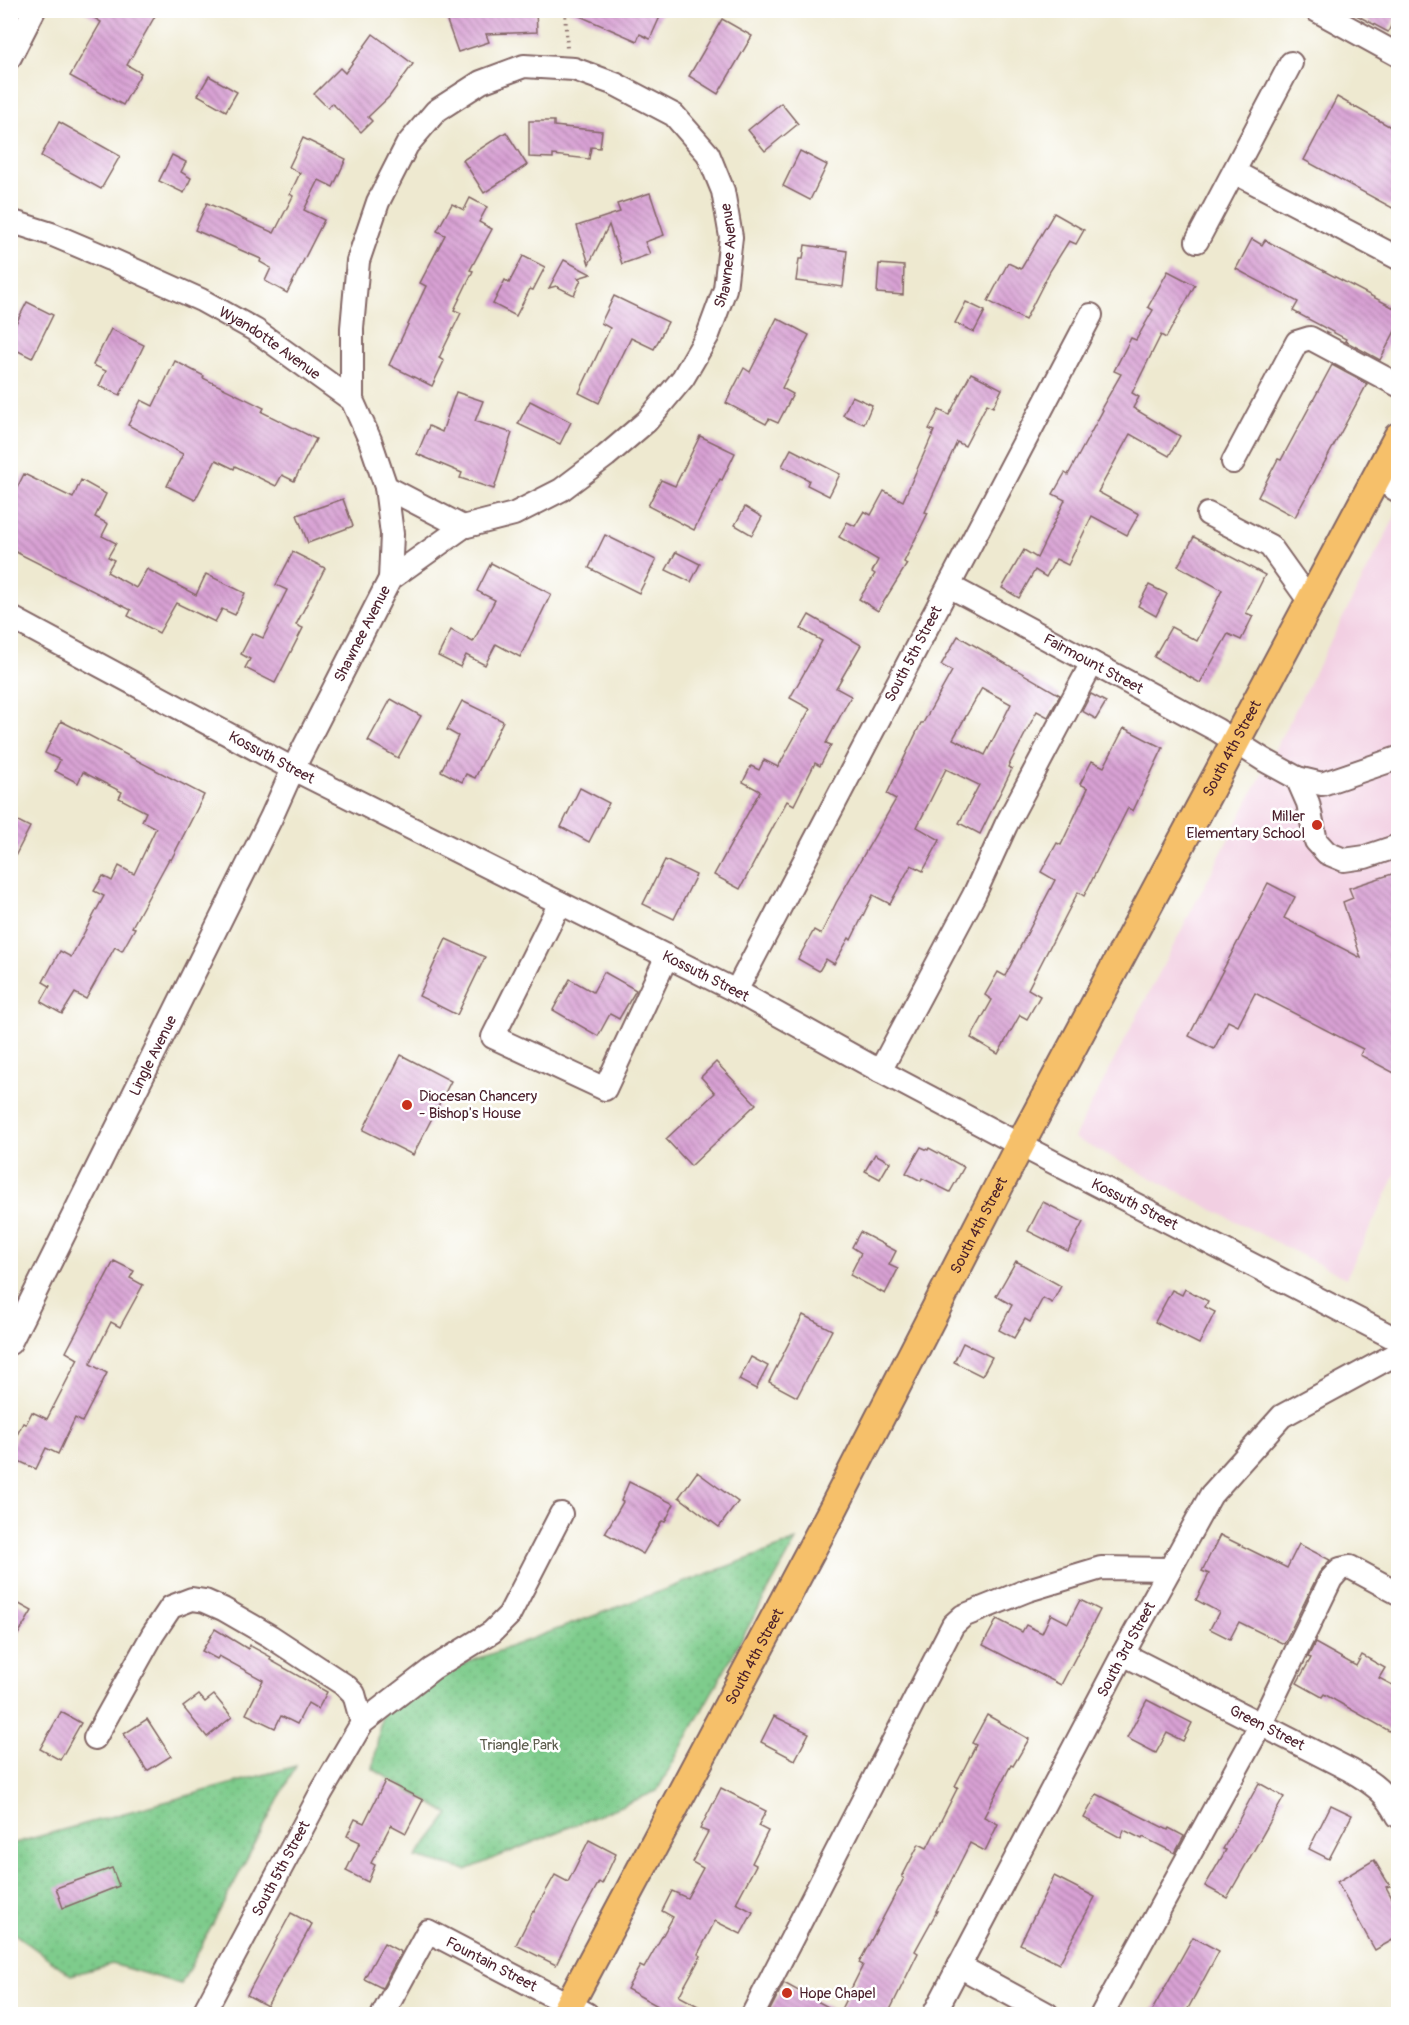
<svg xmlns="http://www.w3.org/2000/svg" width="1409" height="2025" viewBox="0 0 1409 2025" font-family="Pangolin,sans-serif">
  <defs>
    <pattern id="park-dots" width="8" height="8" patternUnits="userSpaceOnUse" patternTransform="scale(1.5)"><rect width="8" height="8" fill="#7ecc8c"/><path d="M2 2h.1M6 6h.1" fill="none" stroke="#6eaf79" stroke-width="1.8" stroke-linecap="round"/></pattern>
    <pattern id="building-back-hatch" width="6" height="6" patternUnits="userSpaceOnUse" patternTransform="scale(1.5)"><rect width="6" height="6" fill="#d8a1d4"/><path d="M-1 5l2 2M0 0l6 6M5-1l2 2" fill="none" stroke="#b183ac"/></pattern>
  </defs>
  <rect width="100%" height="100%" fill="#fff"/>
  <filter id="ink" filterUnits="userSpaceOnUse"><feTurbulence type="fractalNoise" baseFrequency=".0167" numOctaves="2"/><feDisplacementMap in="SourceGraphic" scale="12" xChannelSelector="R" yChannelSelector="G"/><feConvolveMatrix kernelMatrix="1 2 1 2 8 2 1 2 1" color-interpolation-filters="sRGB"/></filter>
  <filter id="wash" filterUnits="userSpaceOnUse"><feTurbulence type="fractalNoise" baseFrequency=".008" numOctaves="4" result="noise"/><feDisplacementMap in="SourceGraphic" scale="24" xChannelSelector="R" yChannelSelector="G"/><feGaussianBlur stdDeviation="1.35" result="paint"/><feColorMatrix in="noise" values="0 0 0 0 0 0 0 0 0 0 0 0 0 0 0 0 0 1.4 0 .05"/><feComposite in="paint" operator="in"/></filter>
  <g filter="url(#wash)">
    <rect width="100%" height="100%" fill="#eee9d0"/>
    <path fill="#f2cfe2" d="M1398,511V1170L1346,1278L1074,1138Z"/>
    <g fill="url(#park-dots)" stroke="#64765c" stroke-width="1.5">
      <path d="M796,1541L657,1791L466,1870L416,1857L449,1814L373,1769L385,1693Z"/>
      <path d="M296,1766L181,1984L112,1964L71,1975L11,1931V1844Z"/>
    </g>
    <g id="blocks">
      <g fill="url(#building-back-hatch)" fill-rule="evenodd">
        <path d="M81,10H145L155,16L127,65L141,73L123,105L70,76L101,22Z"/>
        <path d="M443,10H536L537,32L486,34L489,42L458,52Z"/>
        <path d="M566,10H663L650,39L640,34L637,41Z"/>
        <path d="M1347,10H1398V12L1388,32Z"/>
        <path d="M722,19L752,36L718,94L689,76Z"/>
        <path d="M373,34L413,64L389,97L368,117L372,121L361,132L332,103L328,108L314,94L340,68L345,73Z"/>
        <path d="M209,76L237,92L226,111L198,95Z"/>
        <path d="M1337,97L1398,131V211L1304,160Z"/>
        <path d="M781,103L798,124L765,151L748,130Z"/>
        <path d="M529,121H554V126L602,131L600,148L591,147L589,159L553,155V158L529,157Z"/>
        <path d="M59,122L120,156L101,189L41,156Z"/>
        <path d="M506,132L527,165L484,193L463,160Z"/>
        <path d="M303,138L346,159L333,187L319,180L304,210L324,220L287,293L265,281L271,268L260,262L261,259L195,230L207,203L274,233L293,196L290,194L300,173L289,167Z"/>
        <path d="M800,151L827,165L810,200L783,186Z"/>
        <path d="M172,155L186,162L181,172L191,178L184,193L159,181Z"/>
        <path d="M650,193L664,235L645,242L650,254L622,264L609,225L589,264L577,226L620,212L617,204Z"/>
        <path d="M470,198L487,207L479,222L492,229L470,270L473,271L454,310L461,313L439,358L444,361L432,386L389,365L426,286L420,283L445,235L437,231L452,204L464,210Z"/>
        <path d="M1054,213L1084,230L1076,244L1069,241L1050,271L1025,320L988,301L1008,263L1021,269Z"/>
        <path d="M1252,239L1262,245L1265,240L1398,310V325L1380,360L1345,341L1346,339L1293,311L1298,302L1236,269Z"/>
        <path d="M805,245L847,251L843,287L796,281L799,259H803Z"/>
        <path d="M523,256L545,267L533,290L530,289L516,316L493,304L505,280L509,283Z"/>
        <path d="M564,260L591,274L578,278L581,280L574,295L556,286L549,288Z"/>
        <path d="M879,264L904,266L903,295L877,293Z"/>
        <path d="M1168,271L1195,285L1166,338L1161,335L1132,393L1139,397L1133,408L1180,436L1169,456L1130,434L1098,492L1139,514L1127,535L1092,516L1068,565L1056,559L1046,577L1035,570L1019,598L1002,588L1024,550L1037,558L1065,500L1053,494L1065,473L1068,475L1103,410L1101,409L1121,374L1114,371L1131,338L1136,340L1153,310L1148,307Z"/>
        <path d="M614,296L668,322L654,349L631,338L599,403L579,393L610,328L601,323Z"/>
        <path d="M27,302L53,315L32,358L10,347V335Z"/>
        <path d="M966,302L985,311L974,332L955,323Z"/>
        <path d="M777,318L809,335L782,388L793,394L778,423L769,419L766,424L726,403L744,368L750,372Z"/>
        <path d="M111,329L144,345L120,395L99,386L106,371L93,365Z"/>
        <path d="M175,361L204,376L203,378L264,408L262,412L316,439L294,481L282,475L276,486L235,466L234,469L216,460L195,500L167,486L183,454L128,425L141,400L153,406Z"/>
        <path d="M1332,365L1367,384L1295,517L1258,497L1278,459L1281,460Z"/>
        <path d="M971,373L1002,389L993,407L987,404L965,446L957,442L925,512L928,513L904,562L907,564L878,611L859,599L875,574L872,572L878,560L839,537L847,522L855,526L864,511L871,515L884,491L903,501L934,431L929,429L939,410L949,415Z"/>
        <path d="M456,392L483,401L475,421L512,433L494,489L460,478L462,473L417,454L429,426L442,432Z"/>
        <path d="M852,396L872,405L864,424L843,415Z"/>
        <path d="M530,401L571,422L560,444L518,424Z"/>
        <path d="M700,436L735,453L722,480L720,479L694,530L648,506L661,480L675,486Z"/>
        <path d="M791,449L840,474L829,496L807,485L809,480L782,466Z"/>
        <path d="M24,474L73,498L81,480L106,494L95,517L108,524L102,536L116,543L108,557L114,560L107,572L136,588L147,569L196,595L206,574L245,593L235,615L222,609L215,622L176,603L159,633L128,616L131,610L10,549V502Z"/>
        <path d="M343,499L353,526L308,543L297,515Z"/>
        <path d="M745,507L762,517L752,535L735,525Z"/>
        <path d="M605,535L656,560L639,593L589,568Z"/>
        <path d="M1194,537L1265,575L1246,613L1253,616L1241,640L1228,634L1200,683L1154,657L1171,627L1197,641L1222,590L1178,566Z"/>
        <path d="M293,552L325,568L296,625L303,628L275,683L245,668L250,659L241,654L252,633L263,638L287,590L276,585Z"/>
        <path d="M676,552L700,564L691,582L666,570Z"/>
        <path d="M491,563L551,594L520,657L496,644L485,665L466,655L460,667L438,656L451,630L473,642L495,600L477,591Z"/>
        <path d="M1149,585L1167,594L1156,616L1138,606Z"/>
        <path d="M809,615L861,645L836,688L851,696L826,743L831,745L820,766L815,763L794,805L787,801L740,889L714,875L760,791L743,782L751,766L759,770L764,760L778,767L810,709L790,698L822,641L801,629Z"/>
        <path d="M958,636L1060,695L1048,717L1037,711L1008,767L1012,769L980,834L959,823L979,785L946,769L917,827L940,840L923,871L911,865L890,904L873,895L851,940L849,938L834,964L826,959L819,971L798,959L814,930L821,934L836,903L896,799L887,794L921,723H923L952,671L941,665ZM982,688L1011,704L985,755L953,739Z"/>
        <path d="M1091,694L1106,702L1096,719L1082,711Z"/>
        <path d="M391,699L421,716L398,758L368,741Z"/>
        <path d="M462,701L503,721L475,778L466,774L462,782L441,771L458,736L447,730Z"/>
        <path d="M61,721L204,795L171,860L169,859L132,927L135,928L122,951L115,947L86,999L75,993L62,1014L41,1002L50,986L43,982L60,951L71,957L104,896L94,891L103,876L112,881L119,866L134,874L156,828L142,821L146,812L119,798L122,792L83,772L78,783L55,771L60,760L45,753Z"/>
        <path d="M1124,728L1163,748L1133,811L1128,808L1084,896L1078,892L1028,989L1040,996L1027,1019L1020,1015L998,1054L971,1038L992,1000L985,995L998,972L1005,976L1055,880L1041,872L1057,843L1061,845L1088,788L1080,784L1092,761L1104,767Z"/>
        <path d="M580,788L609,803L589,842L561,827Z"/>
        <path d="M10,817L30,827L10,866Z"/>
        <path d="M665,860L696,875L674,919L643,904Z"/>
        <path d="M1398,872V1075L1360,1055L1363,1049L1255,993L1238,1026L1228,1021L1214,1049L1189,1036L1268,883L1295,897L1284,918L1361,958L1343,902L1353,898L1349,888Z"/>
        <path d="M446,939L485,957L457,1015L419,996Z"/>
        <path d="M604,972L636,990L619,1019L610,1014L598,1036L553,1010L570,979L593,992Z"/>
        <path d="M401,1055L451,1081L413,1155L363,1130Z"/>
        <path d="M716,1062L756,1104L691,1166L666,1139L715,1093L701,1077Z"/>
        <path d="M921,1147L928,1150L929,1148L964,1167L950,1192L922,1178L921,1181L906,1173Z"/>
        <path d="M875,1154L890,1162L880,1179L865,1171Z"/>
        <path d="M1043,1202L1083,1222L1068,1251L1028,1231Z"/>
        <path d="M860,1232L896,1251L889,1265L898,1269L885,1294L850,1275L861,1253L852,1247Z"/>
        <path d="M114,1261L134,1271L130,1278L143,1285L120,1327L111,1322L90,1364L107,1373L82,1422L75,1418L58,1454L46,1448L36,1469L10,1457V1449L23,1423L26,1424L32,1412L47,1419L78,1359L66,1352Z"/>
        <path d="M1016,1261L1061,1286L1052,1303L1043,1298L1030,1322L1025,1319L1014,1338L999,1330L1012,1305L996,1296Z"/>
        <path d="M1185,1289L1208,1301L1205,1307L1215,1312L1199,1344L1155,1322L1172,1290L1182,1295Z"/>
        <path d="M803,1315L832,1330L797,1397L769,1382Z"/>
        <path d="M963,1343L992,1357L982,1376L954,1362Z"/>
        <path d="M751,1357L768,1366L756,1389L739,1380Z"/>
        <path d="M697,1472L738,1502L719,1527L679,1497Z"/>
        <path d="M629,1482L674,1504L665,1522L662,1521L643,1554L605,1533L623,1502L621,1501Z"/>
        <path d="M1220,1535L1287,1568L1299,1544L1330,1560L1319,1573L1284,1644L1239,1622L1230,1639L1210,1629L1219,1612L1196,1600L1209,1574L1202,1571Z"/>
        <path d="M10,1599L32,1611L10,1648Z"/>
        <path d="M1080,1600L1100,1610L1061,1685L983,1645L997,1619L1022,1632L1026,1625L1042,1633L1051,1614L1068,1623Z"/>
        <path d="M215,1629L248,1649L249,1645L271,1657L270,1660L327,1692L318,1709L308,1703L297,1724L281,1716L275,1728L246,1714L263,1680L219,1656L217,1659L202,1651Z"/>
        <path d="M1315,1643L1356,1666L1362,1655L1385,1668L1379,1678L1398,1688V1736L1324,1694L1322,1697L1297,1683L1311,1658L1308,1657Z"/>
        <path d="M199,1695L205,1702L214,1695L232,1717L207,1737L183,1707Z"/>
        <path d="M1147,1700L1192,1723L1183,1741L1167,1733L1156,1753L1127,1738Z"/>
        <path d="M61,1712L81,1723L60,1760L40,1749Z"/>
        <path d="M987,1715L1029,1739L1013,1766L1011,1765L984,1817L998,1824L985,1851L970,1843L936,1911H937L915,1951L918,1953L888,2014H768L784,1983L839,2013L863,1965L859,1963L904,1878L902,1877L919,1844L927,1848L958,1787L955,1786L976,1745L972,1743Z"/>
        <path d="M774,1716L809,1733L795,1760L761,1742Z"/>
        <path d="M147,1719L171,1756L147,1771L124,1734Z"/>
        <path d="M385,1781L423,1800L406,1833L391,1825L371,1863L375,1865L368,1882L346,1871L360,1842L347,1836L355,1819L364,1823Z"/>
        <path d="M1259,1783L1284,1797L1227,1898L1205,1886L1226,1850L1223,1849Z"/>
        <path d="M721,1788L766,1811L758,1826L768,1831L752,1863L756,1865L736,1903L753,1912L741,1934L715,1921L698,1954L701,1956L679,1996L713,2014H672L627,1989L640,1966L644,1968L673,1917L662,1911L672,1891L687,1898L703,1868L692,1862L708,1832L700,1829Z"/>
        <path d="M1097,1794L1168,1830L1169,1828L1184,1836L1175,1853L1143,1837L1142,1839L1124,1830L1121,1838L1084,1818Z"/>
        <path d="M1331,1805L1352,1815L1329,1859L1309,1849Z"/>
        <path d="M589,1840L616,1854L602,1884L599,1882L577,1922L556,1965L516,1945L533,1911L534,1912L555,1875L568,1882Z"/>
        <path d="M1374,1860L1390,1886L1386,1887L1398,1909V1937L1375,1950L1337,1882Z"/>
        <path d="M112,1868L119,1886L63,1908L56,1888Z"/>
        <path d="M1054,1876L1095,1897L1059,1964L1020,1944Z"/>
        <path d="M291,1913L312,1924L267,2006L247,1995Z"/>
        <path d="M1193,1937L1219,1951L1185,2014H1150Z"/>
        <path d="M384,1943L401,1952L382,1988L364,1979Z"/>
      </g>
    </g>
  </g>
  <g filter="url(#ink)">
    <use href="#blocks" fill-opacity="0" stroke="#836665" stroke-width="1.5"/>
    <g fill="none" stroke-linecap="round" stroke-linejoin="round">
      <g stroke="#836665" stroke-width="26">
        <g id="minor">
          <path d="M1316,10L1398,55"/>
          <path d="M10,57L34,10"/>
          <path d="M1234,172L1398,258"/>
          <path id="s1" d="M10,221L51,234L110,259L201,300L255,330L352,400L370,440L386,487L392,534L390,579"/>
          <path d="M1197,241L1291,63"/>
          <path d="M1233,462L1297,342L1310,338L1398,385"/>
          <path d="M1377,478L1398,491"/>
          <path d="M386,487L463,527"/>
          <path d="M1208,514L1270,546L1310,602"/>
          <path id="s2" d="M949,586L1217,730L1264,760L1297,778L1308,803L1316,841L1327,853L1344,860L1365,857L1398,846"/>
          <path id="s3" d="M10,617L293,769L736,991L880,1071L1020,1145L1398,1340"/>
          <path d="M1297,778L1322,784L1398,758"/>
          <path d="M560,903L493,1037L605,1089L667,956"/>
          <path id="s4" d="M736,991L1091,315"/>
          <path d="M880,1071L974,895L1006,825L1092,663"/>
          <path id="s5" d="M10,1343L271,818L293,769L390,579L463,527L514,514L561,490L606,456L647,421L683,378L708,335L725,289L731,237L723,191L708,154L674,115L615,84L574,69L524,66L481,82L436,111L407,145L378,202L358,261L352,328V400"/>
          <path id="s6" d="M1123,1654L1350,1770C1372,1783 1386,1792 1398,1816"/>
          <path d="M95,1738L153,1634L171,1607L192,1599L205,1601L223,1609L270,1636L346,1686L354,1694L362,1723"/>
          <path d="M959,1966L1047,2014"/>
          <path id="s7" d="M203,2014L321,1793L362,1723L432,1669L492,1632L509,1615L561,1514"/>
          <path id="s8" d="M383,2014L428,1931L587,2014"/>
          <path d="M753,2014L953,1625L963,1616L1028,1590L1101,1568L1170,1569"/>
          <path id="s9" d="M934,2014L1123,1654L1211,1495L1282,1416L1398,1353"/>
          <path d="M1102,2014L1261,1724L1331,1579L1340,1569L1350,1567L1398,1593"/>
        </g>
      </g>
      <g stroke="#836665" stroke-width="32">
        <g id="major">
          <path id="s10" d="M564,2014L834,1507L1020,1145L1398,437"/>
        </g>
      </g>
      <path stroke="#836665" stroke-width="4" stroke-dasharray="1.5 4.5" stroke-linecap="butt" d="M565,10L567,49"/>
      <use href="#minor" stroke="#fff" stroke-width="22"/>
      <use href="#major" stroke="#f6c06b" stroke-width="28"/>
    </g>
  </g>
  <g fill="#c8321e" stroke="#fff" stroke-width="2">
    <circle cx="1317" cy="825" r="6"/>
    <circle cx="407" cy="1105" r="6"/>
    <circle cx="787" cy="1993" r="6"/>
  </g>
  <g text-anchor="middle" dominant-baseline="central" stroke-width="5" stroke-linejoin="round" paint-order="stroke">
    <g font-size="15" fill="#4a1f2b" stroke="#fff">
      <text stroke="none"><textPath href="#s5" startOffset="1347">Shawnee Avenue</textPath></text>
      <text stroke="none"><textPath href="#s1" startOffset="288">Wyandotte Avenue</textPath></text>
      <text stroke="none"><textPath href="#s5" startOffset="792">Shawnee Avenue</textPath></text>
      <text stroke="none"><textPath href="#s4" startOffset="381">South 5th Street</textPath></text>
      <text stroke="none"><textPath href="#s2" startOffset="164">Fairmount Street</textPath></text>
      <text stroke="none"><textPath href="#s10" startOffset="1431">South 4th Street</textPath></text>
      <text stroke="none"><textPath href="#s3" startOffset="297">Kossuth Street</textPath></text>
      <text stroke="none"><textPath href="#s3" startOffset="783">Kossuth Street</textPath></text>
      <text stroke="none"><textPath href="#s5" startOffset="321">Lingle Avenue</textPath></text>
      <text stroke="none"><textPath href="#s3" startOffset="1269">Kossuth Street</textPath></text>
      <text stroke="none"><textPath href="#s10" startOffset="891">South 4th Street</textPath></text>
      <text stroke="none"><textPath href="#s9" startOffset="412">South 3rd Street</textPath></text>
      <text stroke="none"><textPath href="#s10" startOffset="405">South 4th Street</textPath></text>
      <text stroke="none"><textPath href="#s6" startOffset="162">Green Street</textPath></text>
      <text stroke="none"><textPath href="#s7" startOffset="165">South 5th Street</textPath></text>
      <text stroke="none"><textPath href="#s8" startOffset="166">Fountain Street</textPath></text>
    </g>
    <g font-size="15" fill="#4a1f2b" stroke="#fff" text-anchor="start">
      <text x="1305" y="816" text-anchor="end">Miller<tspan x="1305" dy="17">Elementary School</tspan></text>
      <text x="419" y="1096">Diocesan Chancery<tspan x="419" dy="17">- Bishop's House</tspan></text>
      <text x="799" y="1993">Hope Chapel</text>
    </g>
    <g font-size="15" fill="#5c5c4d" stroke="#fff">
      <text x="519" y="1745">Triangle Park</text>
    </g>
  </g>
  <rect width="1409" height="2025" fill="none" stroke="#fff" stroke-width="36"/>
</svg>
